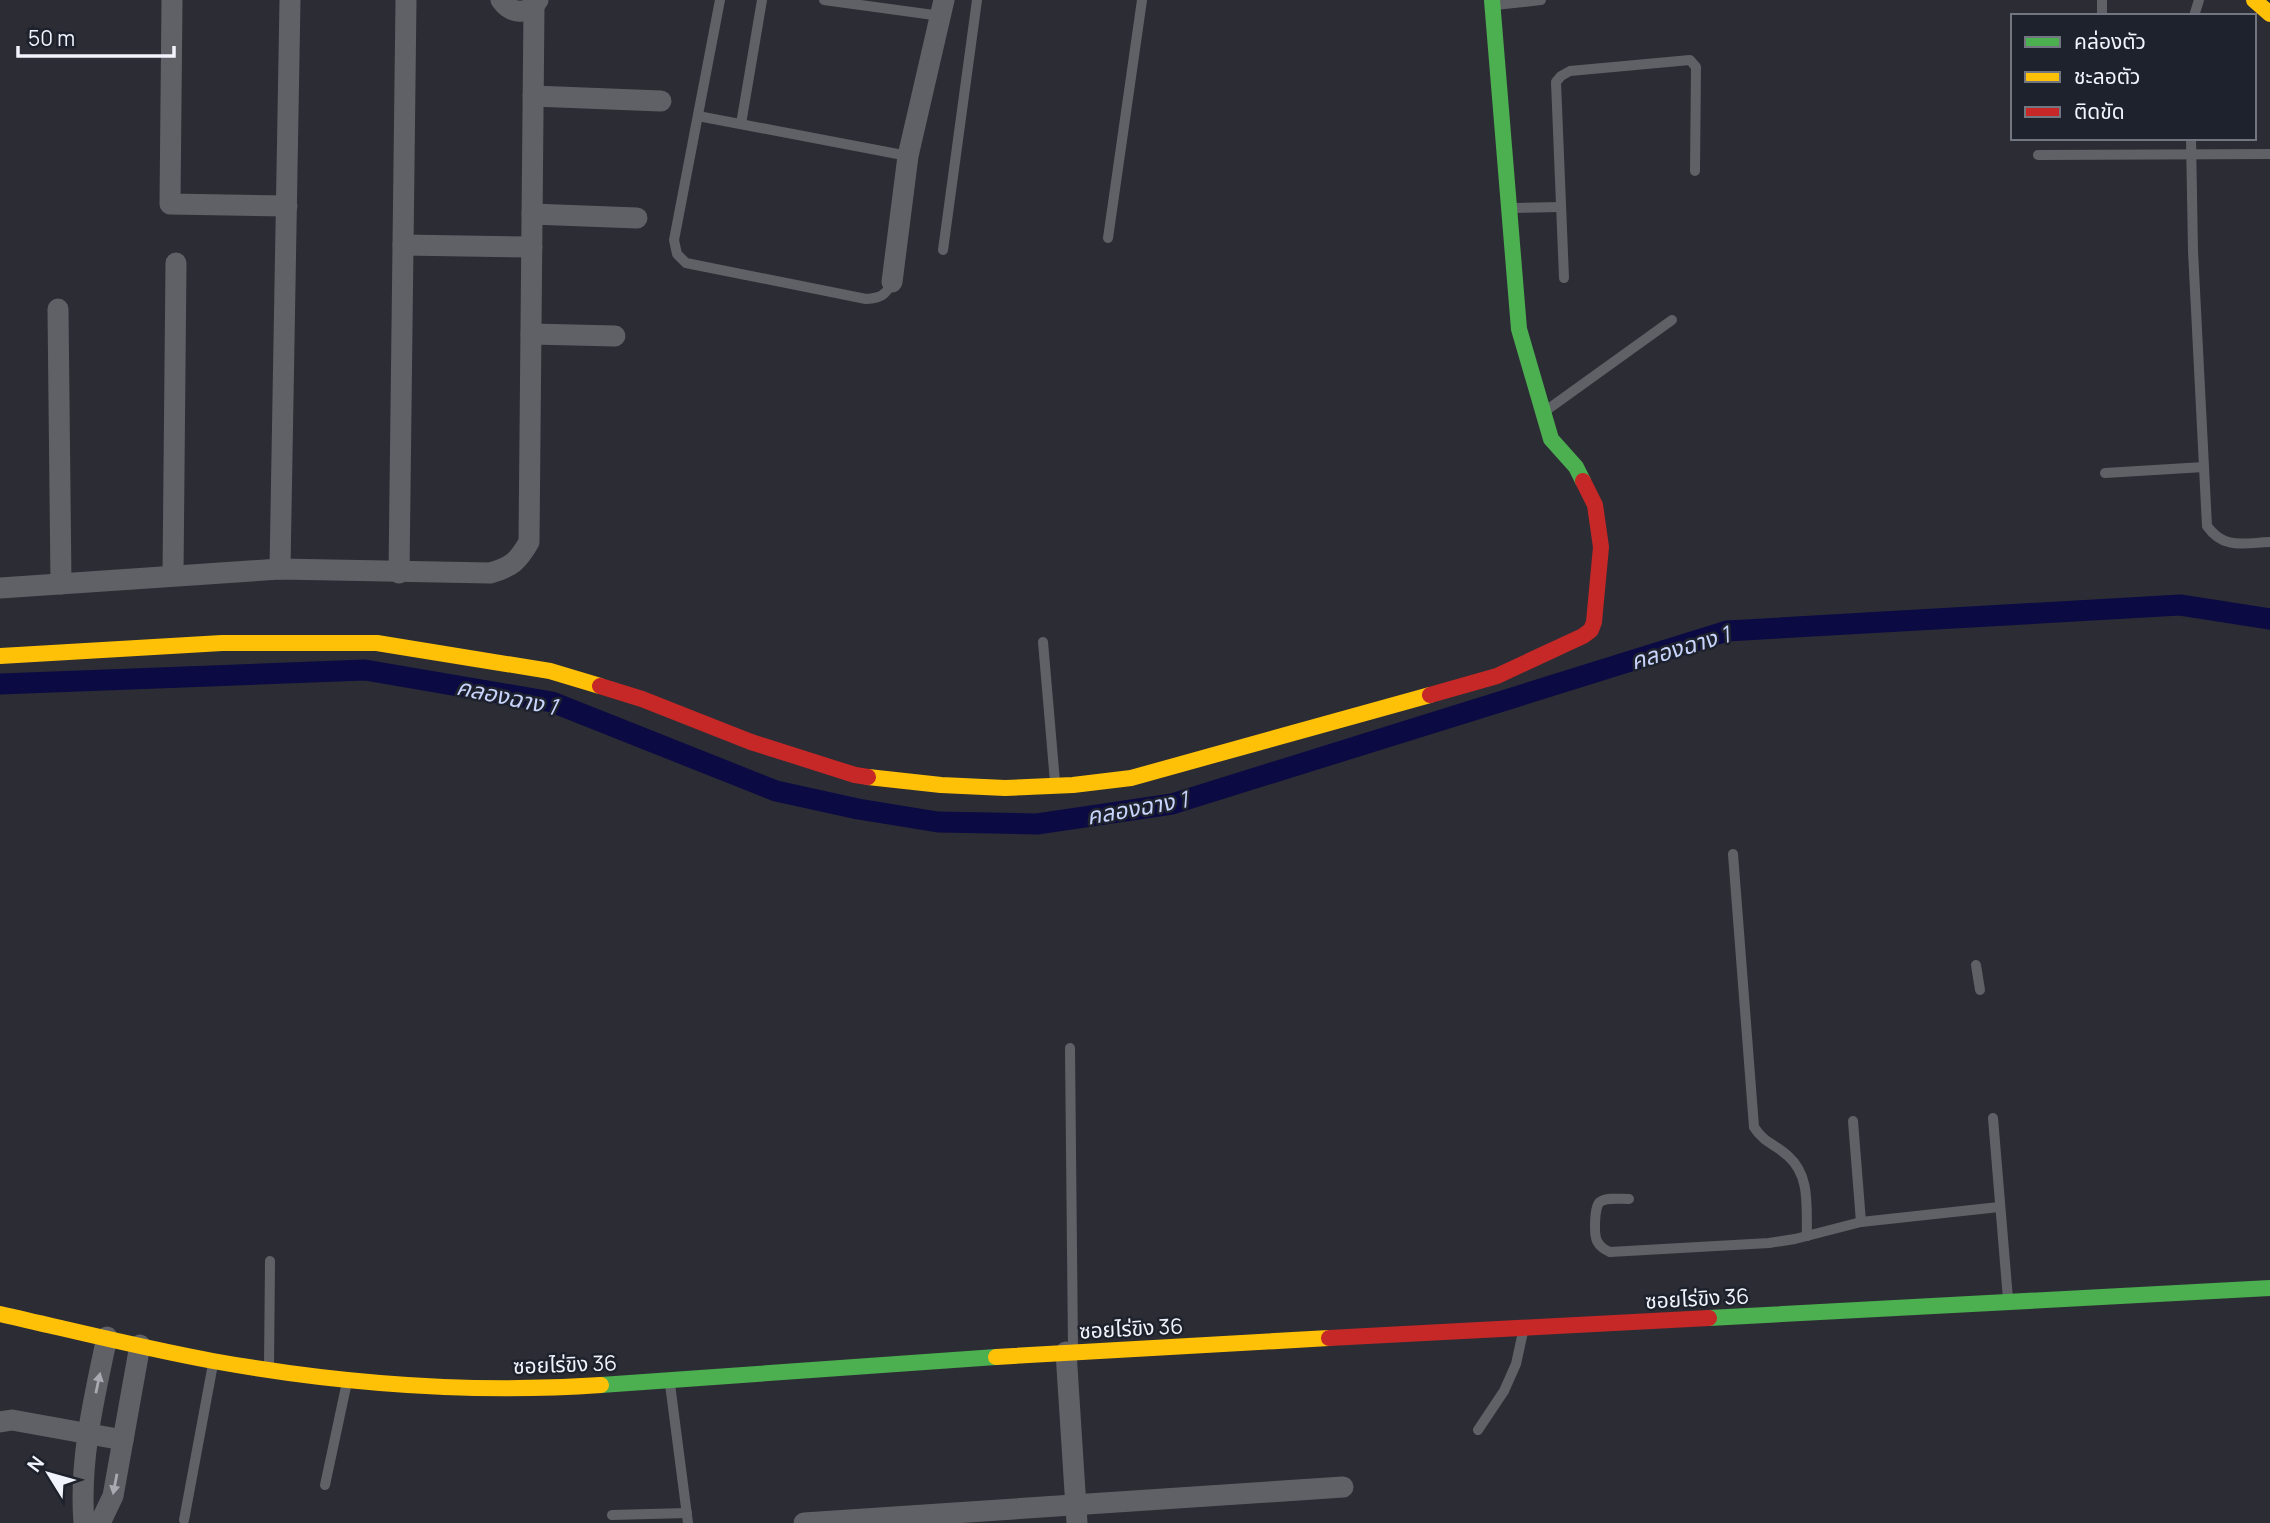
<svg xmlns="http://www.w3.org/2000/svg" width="2270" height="1523" viewBox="0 0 2270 1523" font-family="Manrope,'Noto Sans Thai',sans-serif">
  <rect width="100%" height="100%" fill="#2c2d34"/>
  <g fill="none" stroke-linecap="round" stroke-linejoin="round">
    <path stroke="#0c0a43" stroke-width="21" d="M0,684L365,670L552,702L776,791L858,809L938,822L1037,824L1172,804L1727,631L2180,605L2270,619"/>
    <g stroke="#606166" stroke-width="10">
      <path d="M720,0L674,240L677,254L686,263L866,299C881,298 886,295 892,282"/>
      <path d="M824,0L941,16"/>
      <path d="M2102,0V16"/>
      <path d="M1495,5L1541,0"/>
      <path d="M2194,16L2199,0"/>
      <path d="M698,116L908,156"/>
      <path d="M741,124L762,0"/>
      <path d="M2191,138L2193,251L2207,526C2224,550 2244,543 2270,542"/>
      <path d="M2038,155L2270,154"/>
      <path d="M1514,208L1560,207"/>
      <path d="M1108,238L1142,0"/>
      <path d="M943,250L977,0"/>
      <path d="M1564,278L1556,82L1561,76L1570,71L1690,60L1696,67L1695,171"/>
      <path d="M1544,412L1672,320"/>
      <path d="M2105,473L2204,467"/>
      <path d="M1043,642L1055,782"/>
      <path d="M1733,854L1754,1127C1764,1143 1775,1144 1788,1156C1811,1176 1806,1208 1807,1236"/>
      <path d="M1976,965L1980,990"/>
      <path d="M1070,1048L1073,1350"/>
      <path d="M1993,1118L2008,1299"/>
      <path d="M1853,1121L1861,1222"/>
      <path d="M1629,1199C1621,1199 1606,1197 1600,1202C1594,1206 1594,1235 1597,1241C1600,1247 1604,1249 1610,1252L1769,1243L1795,1239L1861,1222L1999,1207"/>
      <path d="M269,1367L270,1261"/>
      <path d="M670,1384L688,1523"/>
      <path d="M1478,1430L1504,1391L1516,1364L1523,1332"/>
      <path d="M325,1485L347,1382"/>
      <path d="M612,1515L687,1513"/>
      <path d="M184,1520L213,1364"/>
    </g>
    <g stroke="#606166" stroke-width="21">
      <path d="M172,0L170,204L287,206"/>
      <path d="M501,0C511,14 528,16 538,0"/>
      <path d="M533,96L661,101"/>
      <path d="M532,214L637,218"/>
      <path d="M403,245L532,247"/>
      <path d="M892,282L908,156L944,0"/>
      <path d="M58,309L61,584"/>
      <path d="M531,334L615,336"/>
      <path d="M280,569L290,0"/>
      <path d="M399,573L406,0"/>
      <path d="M173,575L176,263"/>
      <path d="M0,588L280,569L490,573C512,567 518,561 529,542L534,6"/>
      <path d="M1066,1352L1077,1523"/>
      <path d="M0,1422L12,1420L123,1440"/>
      <path d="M84,1523C79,1460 94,1399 107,1337"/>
      <path d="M100,1523L113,1496L140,1345"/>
      <path d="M804,1523L1343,1487"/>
    </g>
    <g stroke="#4caf50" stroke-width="16">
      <path d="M1492,0L1519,329L1551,439L1576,467L1583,481"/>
      <path d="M1709,1318L2270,1288"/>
      <path d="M601,1385L996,1357"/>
    </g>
    <g stroke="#ffc107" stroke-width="16">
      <path d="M2254,0L2270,14"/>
      <path d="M0,656L222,643H377L550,671L600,686"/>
      <path d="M868,777L941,785L1005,788L1073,785L1131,778L1430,695"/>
      <path d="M0,1314C71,1330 142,1348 213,1361C341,1384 472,1394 601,1385"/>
      <path d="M996,1357L1329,1338"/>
    </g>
    <g stroke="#c62828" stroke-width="16">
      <path d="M600,686L642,699L751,742L855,775L868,777"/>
      <path d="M1430,695L1497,676L1583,636L1591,630L1594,622L1601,547L1595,505L1583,481"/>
      <path d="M1329,1338L1709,1318"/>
    </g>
  </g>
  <defs><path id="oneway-solid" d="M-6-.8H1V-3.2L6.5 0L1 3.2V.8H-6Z" transform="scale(1.75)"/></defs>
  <g fill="#a8aab1">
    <use href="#oneway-solid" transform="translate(98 1383) rotate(-78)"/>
    <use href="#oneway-solid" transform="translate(115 1484) rotate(101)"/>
  </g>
  <g text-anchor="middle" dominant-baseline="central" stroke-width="5" stroke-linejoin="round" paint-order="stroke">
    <g font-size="21" fill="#f1f4fc" stroke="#1e222d">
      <text transform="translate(1697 1298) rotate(-3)">ซอยไร่ขิง 36</text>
      <text transform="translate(1131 1328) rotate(-3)">ซอยไร่ขิง 36</text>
      <text transform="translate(565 1364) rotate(-2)">ซอยไร่ขิง 36</text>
    </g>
    <g font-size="23" font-style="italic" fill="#c8d4fc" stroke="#1e222d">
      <text transform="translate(1680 647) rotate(-16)">คลองฉาง 1</text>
      <text transform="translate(507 696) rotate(12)">คลองฉาง 1</text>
      <text transform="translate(1137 807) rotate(-10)">คลองฉาง 1</text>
    </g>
  </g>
  <rect x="2011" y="14" width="245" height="126" fill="#1e222d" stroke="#727680" stroke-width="2"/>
  <rect x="2025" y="37" width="35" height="10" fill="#4caf50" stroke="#727680" stroke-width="2"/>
  <text x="2074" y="49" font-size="21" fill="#f1f4fc">คล่องตัว</text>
  <rect x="2025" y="72" width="35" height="10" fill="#ffc107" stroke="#727680" stroke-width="2"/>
  <text x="2074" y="84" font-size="21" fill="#f1f4fc">ชะลอตัว</text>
  <rect x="2025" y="107" width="35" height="10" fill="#c62828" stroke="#727680" stroke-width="2"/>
  <text x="2074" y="119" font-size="21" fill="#f1f4fc">ติดขัด</text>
  <g transform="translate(49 1474) rotate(307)" stroke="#1e222d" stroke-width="5" paint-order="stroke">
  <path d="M0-5L12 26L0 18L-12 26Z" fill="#f1f4fc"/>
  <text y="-10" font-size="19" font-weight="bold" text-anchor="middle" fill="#f1f4fc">N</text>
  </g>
  <path d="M18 46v10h156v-10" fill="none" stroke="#f1f4fc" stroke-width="3.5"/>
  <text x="28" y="46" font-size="21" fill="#f1f4fc" stroke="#1e222d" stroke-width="5" paint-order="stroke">50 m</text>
</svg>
